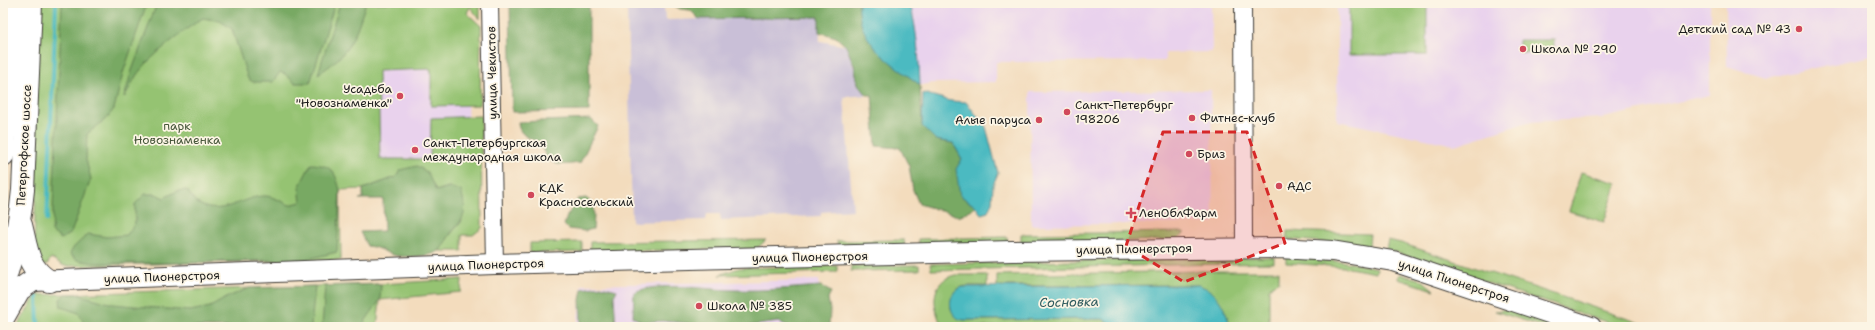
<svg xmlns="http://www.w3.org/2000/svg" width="1875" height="330" viewBox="0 0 1875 330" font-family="'Shantell Sans',sans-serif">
  <rect width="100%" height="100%" fill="#fcf5e5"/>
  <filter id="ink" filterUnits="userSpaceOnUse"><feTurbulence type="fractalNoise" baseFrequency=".025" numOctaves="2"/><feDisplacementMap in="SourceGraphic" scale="8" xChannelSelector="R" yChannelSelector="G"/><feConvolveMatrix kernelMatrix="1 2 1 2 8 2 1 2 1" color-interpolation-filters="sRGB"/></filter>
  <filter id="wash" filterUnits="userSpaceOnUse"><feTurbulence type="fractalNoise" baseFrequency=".012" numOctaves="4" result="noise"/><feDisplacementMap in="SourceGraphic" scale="16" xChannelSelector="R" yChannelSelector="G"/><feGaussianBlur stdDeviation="0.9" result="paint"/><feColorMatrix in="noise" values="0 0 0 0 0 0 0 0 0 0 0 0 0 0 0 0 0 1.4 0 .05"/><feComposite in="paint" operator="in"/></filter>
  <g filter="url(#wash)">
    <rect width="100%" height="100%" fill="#f3dcbd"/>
    <g fill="#e9d2ed">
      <path d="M820,3H1211L1212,52L1165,53V61L996,62V82L933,83L872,94Z"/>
      <path d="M1337,3H1710V95L1603,118L1528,122L1455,145L1337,121Z"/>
      <path d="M1726,3H1872V56L1766,78L1727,66Z"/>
      <path d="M466,15L469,231L385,198H363V189L361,17Z"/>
      <path d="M1211,90L1213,223L1031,225L1030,92Z"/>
      <path d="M819,280V327H577L582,285Z"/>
    </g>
    <path fill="#c9bfd7" d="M664,4L665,20L819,17L820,41L846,46L854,67L858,84L867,95L844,97L853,210L821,212V216L721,220L720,214H707L706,220L632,222L627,5Z"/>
    <g fill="#95c372" stroke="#587047">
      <path d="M38,3H480V19L470,7L467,13L481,26L480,105L431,106V69L378,71L380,159H430L431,118L481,116L482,228L473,235H462V251H439L448,237L462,221L449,187L436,191L432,184L396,177L363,189L340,190L341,260L64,266L51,258L47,265H39L34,252L36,177L34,116Z"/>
      <rect x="1349" y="3" width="78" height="52"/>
      <rect x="1519" y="40" width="35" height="12"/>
      <path d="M1581,172L1617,183L1604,222L1569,211Z"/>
      <path d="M1287,231L1370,234L1369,246L1287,239Z"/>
      <path d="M1184,232V234L1176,240L1021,243V234Z"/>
      <path d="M1007,237L1008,243L919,245L918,239Z"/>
      <path d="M766,240L756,249L590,251V242Z"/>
      <path d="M904,240L905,246L838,247L837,241Z"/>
      <path d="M1388,240L1401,243L1652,327H1621L1386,249Z"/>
      <path d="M582,242V252L530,253V243Z"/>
      <path d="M1274,257V263L931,270L930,264Z"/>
      <path d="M1286,257L1345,262L1377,268L1376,273L1344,267L1286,263Z"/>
      <path d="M919,265V270L851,271V266Z"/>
      <path d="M837,266V272L719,275L739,268Z"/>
      <path d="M1204,271H1279V282L1272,285L1269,289V327H1231L1226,315L1198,285L997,286V275Z"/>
      <path d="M1399,274L1422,280L1434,290L1398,279Z"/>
      <path d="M955,275H987V286C965,286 950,282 951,309L963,320L1103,319L1116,327H943C932,309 929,281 955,275Z"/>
      <path d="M462,279L461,292L380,300L377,327H17L36,295L381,284Z"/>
      <path d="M1509,309L1555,325L1556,327H1544L1495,311Z"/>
    </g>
    <g fill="#78a964" stroke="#4a6240">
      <path d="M62,3H147L123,73L114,109L106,119L87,134L86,160L91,179L71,233L61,239L52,232Z"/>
      <path d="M157,3H335L310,83H295L285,74L280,72L273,82H253L248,79L232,29L220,21L203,18C184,30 148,58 136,76C132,83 128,91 124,98L131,73Z"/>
      <path d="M340,3H366C354,38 351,53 318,74Z"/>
      <path d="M510,3H589V111L512,112Z"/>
      <path d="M669,3H859C857,43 892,63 920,85L922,126L940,141L953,143L962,159L960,195L976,207L959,216L919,204L913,190L909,166L900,148L876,146L872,95H867L858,84L854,65L846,46L836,37L819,32V17L699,19L690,10L680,9Z"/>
      <path d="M591,119L598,126L580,163C569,164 553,168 546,156C543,151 542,146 538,142C528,138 518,134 518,122Z"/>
      <path d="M311,164C331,165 335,170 340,190L337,252L308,259L182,263H93L77,260L70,254L74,247L88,234L107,237L127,235L135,223V204L145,194H156L164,198L177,191L187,190C190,194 195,202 199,204C222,218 244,195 266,196C274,197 281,201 289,205L301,202L299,187Z"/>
      <path d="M417,166L427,172L436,191L449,187L461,191C467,211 466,217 452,232C447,238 445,245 440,250C434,257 407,257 398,256C388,255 380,247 367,246L360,232L384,231L383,199H359L363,198V189L396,177L400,170Z"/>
      <path d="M586,198C596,204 594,218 593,229L585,231L568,229L564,225L567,216L578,199Z"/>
      <path d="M381,284L380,300L361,327H322L325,286Z"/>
      <path d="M315,286L311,327H81L84,324L79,313L61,307L60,299L66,294H77L113,304L190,311L210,307L228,297L249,288Z"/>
      <path d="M601,286L617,290L614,296L616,327H581L580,300L582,289Z"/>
      <path d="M821,286L831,292L828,298L830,310L829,327H790L779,322L757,325L725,327L664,321L642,322L633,317L634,292C663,281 704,290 735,290C764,291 793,288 821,286Z"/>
    </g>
    <g fill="#4bbac1" stroke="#346b6e">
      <path d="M859,3H910C917,30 919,57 920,85C892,63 856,43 859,3Z"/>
      <path d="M923,93L951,101L966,102L986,127L998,173L993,185L992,202L988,212L981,214L976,207L960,195L956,169L962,159L953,143L936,140L922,126Z"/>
      <path d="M1198,285C1219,291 1224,308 1231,327H1116L1103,319L963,320C947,318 946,291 962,287Z"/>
    </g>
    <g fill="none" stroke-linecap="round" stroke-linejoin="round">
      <g stroke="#4bbac1" stroke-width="4">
        <path d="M47,220L56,3"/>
        <path d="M37,297L38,327"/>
      </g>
    </g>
  </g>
  <g filter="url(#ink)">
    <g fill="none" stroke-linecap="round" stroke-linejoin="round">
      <g stroke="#3c3934" stroke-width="18">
        <g id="minor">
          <path d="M490,3L495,264"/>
          <path d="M1243,3L1244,248"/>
        </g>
      </g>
      <g stroke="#3c3934" stroke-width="22">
        <path id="tertiary" d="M33,281L495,264L1012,251L1279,248L1332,251L1393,261L1591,327"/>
      </g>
      <g stroke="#3c3934" stroke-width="24">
        <g id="primary">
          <path d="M3,155L11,3"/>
          <path d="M21,225C27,248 27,268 49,281"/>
          <path d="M3,285C13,254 20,223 23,190L31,3"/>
          <path d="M3,318L19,290L32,281"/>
        </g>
      </g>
      <use href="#minor" stroke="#fff" stroke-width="16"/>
      <use href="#tertiary" stroke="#fff" stroke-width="20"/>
      <use href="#primary" stroke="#fff" stroke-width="22"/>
    </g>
  </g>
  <path fill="#d62828" fill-opacity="0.2" stroke="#d62828" stroke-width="3" stroke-dasharray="8 5" stroke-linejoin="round" d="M1163,132H1247L1285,243L1184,282L1126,246Z"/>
  <g fill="#d1495b" stroke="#fcf5e5" stroke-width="1.5">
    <circle cx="1799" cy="29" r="4"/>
    <circle cx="1523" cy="49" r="4"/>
    <circle cx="400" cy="96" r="4"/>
    <circle cx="1067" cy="112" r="4"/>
    <circle cx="1192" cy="118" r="4"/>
    <circle cx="1039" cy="120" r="4"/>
    <circle cx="415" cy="150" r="4"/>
    <circle cx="1189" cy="154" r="4"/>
    <circle cx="1279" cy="186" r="4"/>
    <circle cx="531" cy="195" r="4"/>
    <path d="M1129 207h4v4h4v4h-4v4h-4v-4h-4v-4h4z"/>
    <circle cx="699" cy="306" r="4"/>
  </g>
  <g text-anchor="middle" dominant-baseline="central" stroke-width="3.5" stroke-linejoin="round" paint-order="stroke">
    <g font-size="12" fill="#1c1c1c" stroke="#fcf5e5" text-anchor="start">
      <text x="1791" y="29" text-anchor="end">Детский сад № 43</text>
      <text x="1531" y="49">Школа № 290</text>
      <text x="392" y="89" text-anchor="end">Усадьба<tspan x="392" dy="14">"Новознаменка"</tspan></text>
      <text x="1075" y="105">Санкт-Петербург<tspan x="1075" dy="14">198206</tspan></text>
      <text x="1200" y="118">Фитнес-клуб</text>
      <text x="1031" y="120" text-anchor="end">Алые паруса</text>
      <text x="423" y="143">Санкт-Петербургская<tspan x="423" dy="14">международная школа</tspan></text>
      <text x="1197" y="154">Бриз</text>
      <text x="1287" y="186">АДС</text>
      <text x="539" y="188">КДК<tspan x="539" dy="14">Красносельский</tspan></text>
      <text x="1139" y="213">ЛенОблФарм</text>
      <text x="707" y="306">Школа № 385</text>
    </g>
    <g font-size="12" fill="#1c1c1c" stroke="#fcf5e5">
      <text transform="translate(492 73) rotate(-91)">улица Чекистов</text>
      <text transform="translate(24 145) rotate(-87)">Петергофское шоссе</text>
      <text transform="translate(1134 249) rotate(-1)">улица Пионерстроя</text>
      <text transform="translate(810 257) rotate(-1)">улица Пионерстроя</text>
      <text transform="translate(486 265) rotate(-2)">улица Пионерстроя</text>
      <text transform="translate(162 277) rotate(-2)">улица Пионерстроя</text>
      <text transform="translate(1454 281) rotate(18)">улица Пионерстроя</text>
    </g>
    <g font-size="12" fill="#46563a" stroke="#fcf5e5">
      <text x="177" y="126">парк<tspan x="177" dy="14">Новознаменка</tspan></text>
    </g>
    <g font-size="13" font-style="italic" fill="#2f5b5e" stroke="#fcf5e5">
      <text transform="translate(1069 302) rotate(-1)">Сосновка</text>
    </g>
  </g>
  <rect width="1875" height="330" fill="none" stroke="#fcf5e5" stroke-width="16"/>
</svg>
